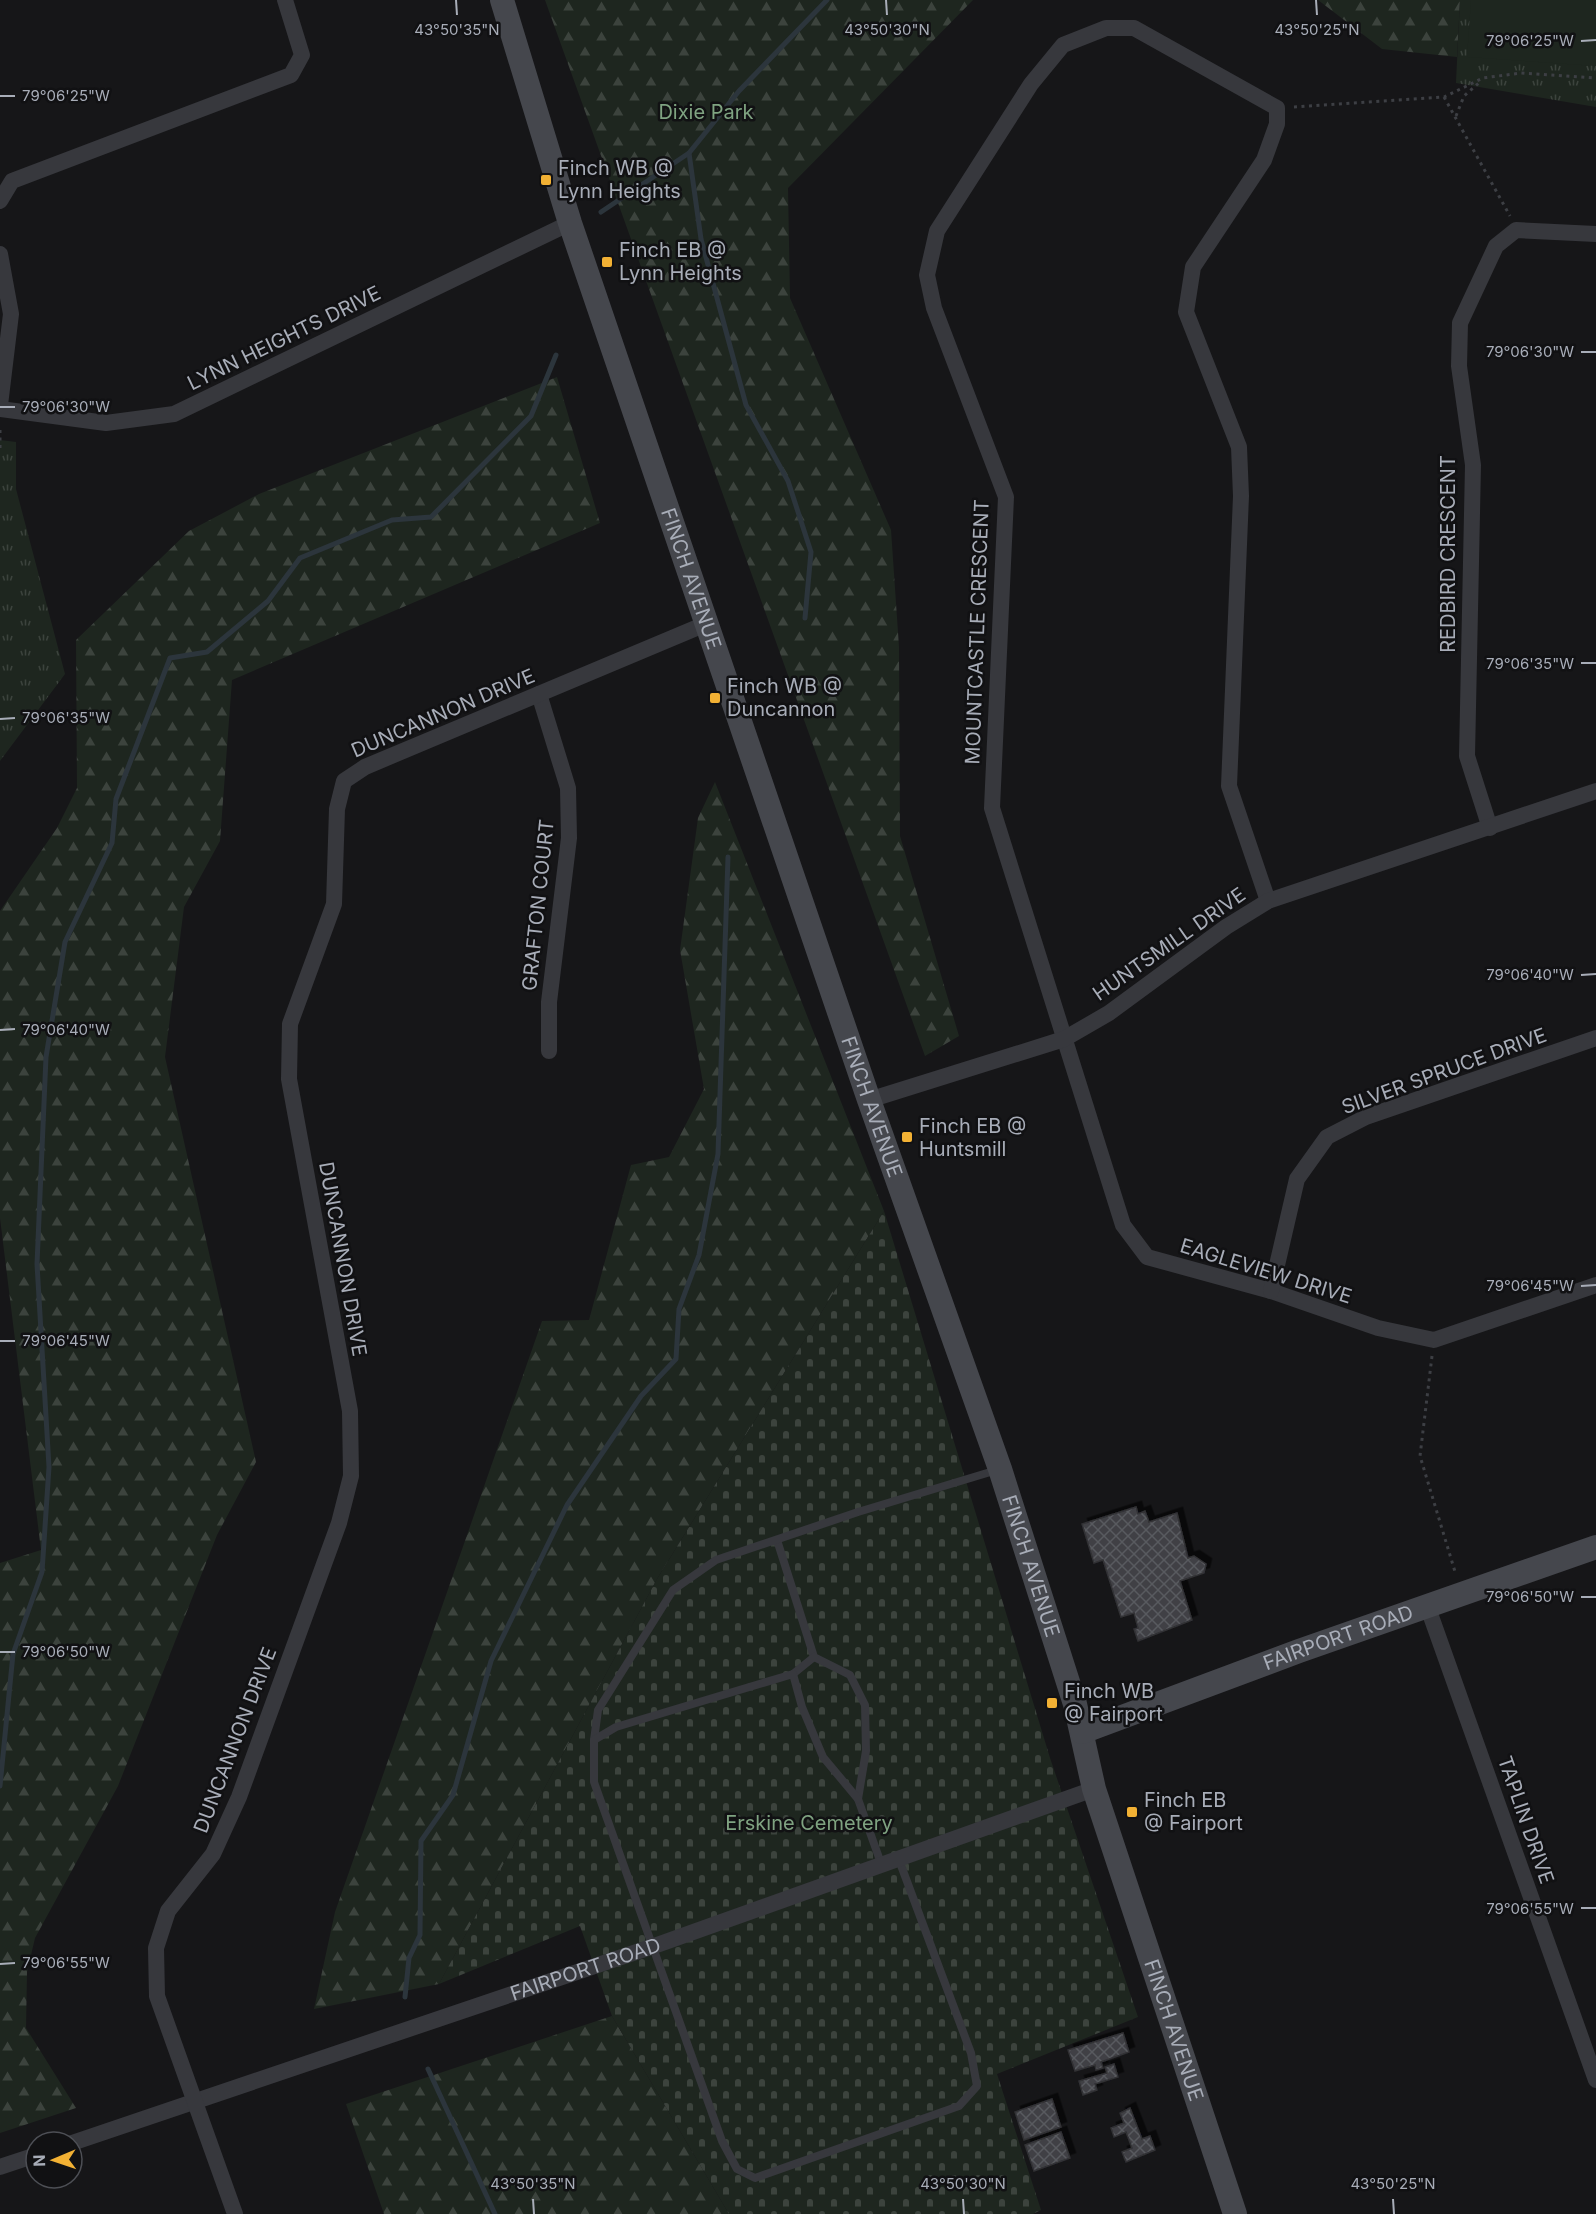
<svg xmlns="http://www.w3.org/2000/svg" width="1596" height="2214" viewBox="0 0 1596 2214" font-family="Inter,sans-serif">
  <defs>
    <pattern id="forest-firs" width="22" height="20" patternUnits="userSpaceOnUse" patternTransform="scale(1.5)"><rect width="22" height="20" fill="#1e261f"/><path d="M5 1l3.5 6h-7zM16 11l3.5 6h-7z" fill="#3c433d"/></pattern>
    <pattern id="cemetery-stones" width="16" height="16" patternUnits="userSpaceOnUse" patternTransform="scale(1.5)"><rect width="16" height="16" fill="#1e261f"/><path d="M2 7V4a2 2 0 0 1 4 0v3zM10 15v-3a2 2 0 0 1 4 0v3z" fill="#3c433d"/></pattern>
    <pattern id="park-tufts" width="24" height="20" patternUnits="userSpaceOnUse" patternTransform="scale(1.5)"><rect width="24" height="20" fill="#1e261f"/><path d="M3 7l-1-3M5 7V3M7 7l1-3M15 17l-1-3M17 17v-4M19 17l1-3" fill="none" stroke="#3c433d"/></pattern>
    <pattern id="building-cross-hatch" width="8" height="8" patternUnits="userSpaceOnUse" patternTransform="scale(1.5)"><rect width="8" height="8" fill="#404145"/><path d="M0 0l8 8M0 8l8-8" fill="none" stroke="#595a5e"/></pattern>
    <filter id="shadow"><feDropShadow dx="5.5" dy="-5.5" stdDeviation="0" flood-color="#0009"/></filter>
  </defs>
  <rect width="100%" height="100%" fill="#161618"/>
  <g fill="url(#forest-firs)">
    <path d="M545,0H973L788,188L790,298L891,530L899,647L900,836L959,1036L925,1056Z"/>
    <path d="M1318,0H1460L1457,57L1382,49Z"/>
    <path d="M557,377L600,523L232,680L220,841L184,907L165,1057L256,1462L217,1535L118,1786L35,1938L27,1972L26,2028L76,2108L0,2133V1563L41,1550L0,1218V911L57,828L77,788L76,640L189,531L259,494Z"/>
    <path d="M715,782L884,1211L657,1579L439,1984L314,2009L335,1912L542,1321L589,1320L631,1165L669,1157L704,1089L680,950L698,818Z"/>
    <path d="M612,2016L729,2214H384L346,2104Z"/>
  </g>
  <path fill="url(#cemetery-stones)" d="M884,1211L1050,1758L1138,2017L997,2074L1041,2210L1033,2214H729L612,2016L580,1926L439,1984L657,1579Z"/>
  <g fill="url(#park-tufts)">
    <path d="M1460,0H1596V107L1456,83Z"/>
    <path d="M0,440L16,442V489L65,674L0,761Z"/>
  </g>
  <path fill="#1e261f" d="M1471,0H1596V66L1467,57Z"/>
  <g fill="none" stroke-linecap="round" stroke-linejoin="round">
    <g stroke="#2c353c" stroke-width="5">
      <path d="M689,153L701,239L746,405L788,481L811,552L805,618"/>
      <path d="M601,212L689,153L739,91L827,0"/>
      <path d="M0,1786L13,1654L42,1572L49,1467L37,1264L46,1057L65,942L112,843L116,799L170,658L207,652L268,601L300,558L392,520L431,517L531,416L556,355"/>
      <path d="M405,1997L409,1958L420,1935L421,1841L453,1795L491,1661L567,1505L641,1396L676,1359L679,1309L699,1255L718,1154L728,857"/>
      <path d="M428,2069L495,2214"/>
    </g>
  </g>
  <g fill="url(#building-cross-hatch)" stroke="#303034" stroke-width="1.5" filter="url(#shadow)">
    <path d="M1136,1507L1138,1514L1145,1511L1149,1522L1177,1513L1188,1558L1194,1556L1206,1564L1204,1573L1180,1581L1192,1620L1138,1641L1134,1629L1138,1628L1134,1613L1121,1617L1103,1560L1094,1563L1082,1524Z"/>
    <path d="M1123,2033L1129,2052L1101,2062L1103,2068L1096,2070L1095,2065L1075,2071L1068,2050Z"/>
    <path d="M1114,2064L1118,2077L1095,2084L1097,2090L1083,2095L1079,2081L1107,2073L1105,2067Z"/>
    <path d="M1052,2099L1061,2127L1024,2140L1015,2112Z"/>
    <path d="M1130,2108L1142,2139L1150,2136L1155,2150L1126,2162L1122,2152L1132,2148L1126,2132L1114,2137L1111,2128L1124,2123L1120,2113Z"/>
    <path d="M1061,2132L1070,2158L1034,2171L1025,2145Z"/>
  </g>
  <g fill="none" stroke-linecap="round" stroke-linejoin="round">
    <g stroke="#3d3f44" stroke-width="3" stroke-dasharray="3 4.5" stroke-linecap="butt">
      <path d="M1444,97L1510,216"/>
      <path d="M1294,107L1444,97L1483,78L1521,73L1596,78"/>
      <path d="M1456,116L1464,96L1480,82"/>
      <path d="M0,430V448"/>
      <path d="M1432,1356L1420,1456L1456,1575"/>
    </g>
    <g stroke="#37383d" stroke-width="8">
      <path d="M777,1540L814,1657L850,1675L865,1705L866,1751L858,1799L882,1866"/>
      <path d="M793,1674L814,1657"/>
      <path d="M594,1740L598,1710L673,1590L716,1560L858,1512L997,1470"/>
      <path d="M858,1799L823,1757L802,1707L793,1674L616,1727L594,1740V1782L722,2141L737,2169L755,2178L959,2106L977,2086L971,2053L899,1860"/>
    </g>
    <g stroke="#37383d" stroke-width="16">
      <path d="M0,201L12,181L291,75L302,55L285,0"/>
      <path d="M0,254L11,314L0,405"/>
      <path d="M0,409L106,423L174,414L570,223"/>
      <path d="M539,694L568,788L569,838L549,1002V1051"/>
      <path d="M1490,828L1467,756L1473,465L1459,366L1460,323L1496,246L1516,230L1596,234"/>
      <path d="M1268,901L1229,786L1241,496L1239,447L1186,312L1193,267L1264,160L1277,124V108L1134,28H1106L1063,45L1031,84L937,231L927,275L934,308L1006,497L992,808L1123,1225L1147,1257L1271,1291L1378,1328L1434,1340L1596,1285"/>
      <path d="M869,1100L1064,1039L1109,1013L1226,927L1268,901L1596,791"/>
      <path d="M1271,1291L1297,1179L1327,1137L1366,1117L1596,1038"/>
      <path d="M1428,1608L1596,2080"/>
      <path id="s1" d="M72,2143L654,1946L1094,1789"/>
      <path d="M0,2167L36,2155"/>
      <path d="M235,2214L157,1996L156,1948L168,1911L213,1854L239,1797L339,1523L351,1476L350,1411L289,1079L290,1024L334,904L337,809L344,781L365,767L708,623"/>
    </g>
    <g stroke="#45474d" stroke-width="24">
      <path id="s2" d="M502,0L570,223L869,1100L1000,1469L1075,1704L1094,1789L1235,2214"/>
      <path id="s3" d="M1082,1732L1299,1651L1596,1547"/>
    </g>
  </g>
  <path fill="none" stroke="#a8adb8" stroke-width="2" d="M456,0L457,15M886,0L887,15M1316,0L1317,15M1581,41L1596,40M0,96H15M1581,352H1596M0,407H15M1581,663H1596M0,719L15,718M1581,975L1596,974M0,1030L15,1029M1581,1286L1596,1285M0,1341H15M1581,1597H1596M0,1652H15M1581,1908H1596M0,1964L15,1963M533,2199L534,2214M963,2199L964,2214M1393,2199L1394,2214"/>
  <g fill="#f2b134" stroke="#111113" stroke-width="2">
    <rect x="540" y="174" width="12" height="12" rx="3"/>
    <rect x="601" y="256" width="12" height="12" rx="3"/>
    <rect x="709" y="692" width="12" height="12" rx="3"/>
    <rect x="901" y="1131" width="12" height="12" rx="3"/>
    <rect x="1046" y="1697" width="12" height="12" rx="3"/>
    <rect x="1126" y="1806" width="12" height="12" rx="3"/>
  </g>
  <g text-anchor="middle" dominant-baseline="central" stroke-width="5" stroke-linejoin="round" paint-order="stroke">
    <g font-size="20" fill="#7fa381" stroke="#111113">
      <text x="706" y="112">Dixie Park</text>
      <text x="809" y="1823">Erskine Cemetery</text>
    </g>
    <g font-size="20" fill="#a8adb8" stroke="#111113" text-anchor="start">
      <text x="558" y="168">Finch WB @<tspan x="558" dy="23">Lynn Heights</tspan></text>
      <text x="619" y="250">Finch EB @<tspan x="619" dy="23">Lynn Heights</tspan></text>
      <text x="727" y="686">Finch WB @<tspan x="727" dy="23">Duncannon</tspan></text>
      <text x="919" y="1126">Finch EB @<tspan x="919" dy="23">Huntsmill</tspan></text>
      <text x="1064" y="1691">Finch WB<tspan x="1064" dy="23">@ Fairport</tspan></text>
      <text x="1144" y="1800">Finch EB<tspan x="1144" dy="23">@ Fairport</tspan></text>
    </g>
    <g font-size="20" fill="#a8adb8" stroke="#111113">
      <text transform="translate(284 338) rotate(-26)">LYNN HEIGHTS DRIVE</text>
      <text transform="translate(1448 554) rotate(-90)">REDBIRD CRESCENT</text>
      <text stroke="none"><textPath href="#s2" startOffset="609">FINCH AVENUE</textPath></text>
      <text transform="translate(977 632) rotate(-88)">MOUNTCASTLE CRESCENT</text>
      <text transform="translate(443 713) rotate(-23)">DUNCANNON DRIVE</text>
      <text transform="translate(538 905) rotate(-84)">GRAFTON COURT</text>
      <text transform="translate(1169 944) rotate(-35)">HUNTSMILL DRIVE</text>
      <text transform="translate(1444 1071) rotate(-20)">SILVER SPRUCE DRIVE</text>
      <text stroke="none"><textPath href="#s2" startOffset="1167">FINCH AVENUE</textPath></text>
      <text transform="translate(343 1259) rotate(80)">DUNCANNON DRIVE</text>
      <text transform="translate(1266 1271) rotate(17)">EAGLEVIEW DRIVE</text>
      <text stroke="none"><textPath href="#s2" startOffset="1653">FINCH AVENUE</textPath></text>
      <text stroke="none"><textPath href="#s3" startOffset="273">FAIRPORT ROAD</textPath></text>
      <text transform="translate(235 1740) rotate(-69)">DUNCANNON DRIVE</text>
      <text transform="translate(1526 1820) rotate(71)">TAPLIN DRIVE</text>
      <text stroke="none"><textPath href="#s1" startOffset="542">FAIRPORT ROAD</textPath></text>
      <text stroke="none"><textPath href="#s2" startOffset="2139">FINCH AVENUE</textPath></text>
    </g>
  </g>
  <g font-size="15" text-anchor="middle" fill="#a8adb8" stroke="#111113" stroke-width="5" stroke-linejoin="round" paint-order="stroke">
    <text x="457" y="35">43°50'35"N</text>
    <text x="887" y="35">43°50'30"N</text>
    <text x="1317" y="35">43°50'25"N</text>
    <text x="1530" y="46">79°06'25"W</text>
    <text x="66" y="101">79°06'25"W</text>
    <text x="1530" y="357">79°06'30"W</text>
    <text x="66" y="412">79°06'30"W</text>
    <text x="1530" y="669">79°06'35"W</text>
    <text x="66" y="723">79°06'35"W</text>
    <text x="1530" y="980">79°06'40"W</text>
    <text x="66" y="1035">79°06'40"W</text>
    <text x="1530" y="1291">79°06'45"W</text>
    <text x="66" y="1346">79°06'45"W</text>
    <text x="1530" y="1602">79°06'50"W</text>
    <text x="66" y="1657">79°06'50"W</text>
    <text x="1530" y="1914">79°06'55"W</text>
    <text x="66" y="1968">79°06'55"W</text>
    <text x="533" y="2189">43°50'35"N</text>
    <text x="963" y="2189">43°50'30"N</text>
    <text x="1393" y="2189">43°50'25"N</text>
  </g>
  <g transform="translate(54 2160) rotate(268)"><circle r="28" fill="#111113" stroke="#4d4f55" stroke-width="1.5"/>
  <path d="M0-4.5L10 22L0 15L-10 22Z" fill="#f2b134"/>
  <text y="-9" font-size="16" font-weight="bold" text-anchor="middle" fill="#a8adb8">N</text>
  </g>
</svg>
